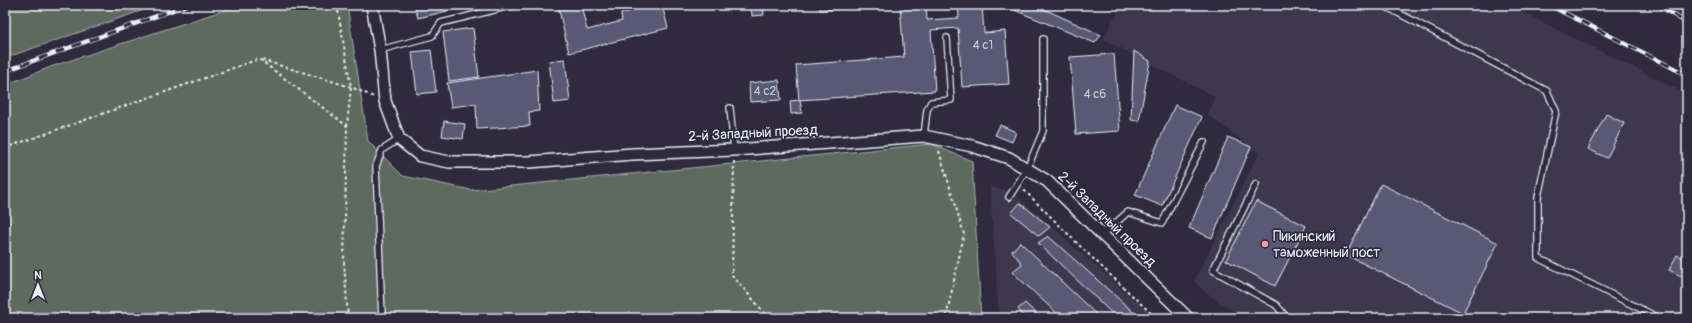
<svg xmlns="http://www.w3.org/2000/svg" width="1692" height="323" viewBox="0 0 1692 323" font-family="Pangolin,sans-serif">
  <rect width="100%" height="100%" fill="#2f2a3d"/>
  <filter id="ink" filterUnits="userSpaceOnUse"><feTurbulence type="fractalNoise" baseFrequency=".025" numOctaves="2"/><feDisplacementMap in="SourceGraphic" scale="8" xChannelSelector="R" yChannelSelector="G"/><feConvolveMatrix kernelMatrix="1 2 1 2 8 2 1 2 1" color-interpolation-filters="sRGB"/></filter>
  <g filter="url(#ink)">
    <g fill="#3c384e">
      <path d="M1121,5H1508L1687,94V318H1244L1202,290L1194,281L1259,153L1208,115L1215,97L1103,39Z"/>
      <path d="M990,187L1011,191L1155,318H999Z"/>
    </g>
    <g fill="#5e6a5f" stroke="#a3aeac">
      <path d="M5,5H158L5,58Z"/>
      <path d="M240,5H347L368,141L403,176L471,190L931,144L972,161L981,318H5V85L53,66Z"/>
    </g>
    <g fill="#5a5875" stroke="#e8f1f8">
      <path d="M414,5H473L418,18Z"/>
      <path d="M564,5H581L587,30L622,21L621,14L644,7L643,5H662L668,28L569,53L558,6Z"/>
      <path d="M751,5H763L764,15L752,16Z"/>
      <path d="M819,5H893L820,10Z"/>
      <path d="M900,5H926L927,20L959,18L958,5H982L984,33L1005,31L1009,84L962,87L958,28L931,30L935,91L799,100L796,65L904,57Z"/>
      <path d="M1002,5H1035L1101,35L1095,43Z"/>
      <path d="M473,28L479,77L449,81L443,32Z"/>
      <path d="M431,50L436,92L417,94L412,52Z"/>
      <path d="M1134,51L1150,61L1139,121L1131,120Z"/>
      <path d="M1114,54L1120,131L1076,134L1070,57Z"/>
      <path d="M565,59L570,101L554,103L549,61Z"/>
      <path d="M537,70L539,111L529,112L530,126L477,129L476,104L451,107L447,83Z"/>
      <path d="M779,80L781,100L750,102L749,83Z"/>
      <path d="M800,100L802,113L791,114L790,101Z"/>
      <path d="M1175,105L1202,117L1162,206L1135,195Z"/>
      <path d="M1606,114L1624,123L1607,158L1588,149Z"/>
      <path d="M444,121L465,124L463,139L442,136Z"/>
      <path d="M1000,125L1016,132L1012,142L995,135Z"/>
      <path d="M1228,137L1251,147L1212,238L1189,228Z"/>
      <path d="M1381,184L1498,243L1463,313L1346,255Z"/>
      <path d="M1256,201L1306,226L1275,286L1226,260Z"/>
      <path d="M1020,203L1050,227L1039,236L1011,213Z"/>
      <path d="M1048,236L1140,318H1117L1038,243Z"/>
      <path d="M1020,242L1100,318H1062L1012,272L1022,264L1012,251Z"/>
      <path d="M1677,255L1687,260V279L1669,270Z"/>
      <path d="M1025,303L1041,318H1025L1018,309Z"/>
    </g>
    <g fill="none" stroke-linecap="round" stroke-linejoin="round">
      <g stroke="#e8f1f8" stroke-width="8">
        <g id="service">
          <path d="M1383,5L1547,91L1556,111L1538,197V258L1659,318"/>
          <path d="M380,50L432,36L441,23L514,5"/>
          <path d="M730,108L734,150"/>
          <path d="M924,136L927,110L931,102L951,100L947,38"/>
          <path d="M1256,184L1213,270L1276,305L1287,318"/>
          <path d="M1009,197L1027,169L1043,131V39"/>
          <path d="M1102,235L1128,212L1162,223L1204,142"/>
          <path d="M382,318L376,166L382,150L399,139"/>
        </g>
      </g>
      <g stroke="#e8f1f8" stroke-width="14">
        <path id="minor" d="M372,5L380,50L385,101L399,139L420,156L449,162H529L633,154L734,150L924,136L972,146L1009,158L1047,181L1188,318"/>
      </g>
      <g stroke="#e8f1f8" stroke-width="2" stroke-dasharray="3 3" stroke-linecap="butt">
        <path d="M337,5L351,87L347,126L344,262L348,318"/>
        <path d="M262,60L351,87L374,97"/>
        <path d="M5,148L259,59L347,126"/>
        <path d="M939,151L964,234L946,318"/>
        <path d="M734,161L732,275L769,318"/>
        <path d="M1024,190L1083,249L1156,318"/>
      </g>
      <use href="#service" stroke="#2f2a3d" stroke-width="5.5"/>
      <use href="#minor" stroke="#2f2a3d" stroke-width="11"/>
      <g stroke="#e8f1f8" stroke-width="4.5">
        <g id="rail">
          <path d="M1549,5L1687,75"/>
          <path d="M1658,5L1687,23"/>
          <path d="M5,71L187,5"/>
        </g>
      </g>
      <use href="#rail" stroke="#2f2a3d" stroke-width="3" stroke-dasharray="9" stroke-linecap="butt"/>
    </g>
  </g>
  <circle fill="#ff9aa2" stroke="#2f2a3d" stroke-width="1.5" cx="1265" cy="244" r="4"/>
  <g text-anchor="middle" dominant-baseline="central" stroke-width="3.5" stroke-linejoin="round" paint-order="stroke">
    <g font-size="12" fill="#c4cbd7">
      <text x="983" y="45">4 с1</text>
      <text x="765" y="91">4 с2</text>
      <text x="1095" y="94">4 с6</text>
    </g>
    <g font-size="14" fill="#e8f1f8" stroke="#2f2a3d">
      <text transform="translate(753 133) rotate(-3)">2-й Западный проезд</text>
      <text transform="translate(1107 219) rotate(44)">2-й Западный проезд</text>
    </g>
    <g font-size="14" fill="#e8f1f8" stroke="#2f2a3d" text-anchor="start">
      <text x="1273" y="236">Пикинский<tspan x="1273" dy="16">таможенный пост</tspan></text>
    </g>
  </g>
  <rect width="1692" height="323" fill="none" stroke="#2f2a3d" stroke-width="20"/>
  <rect x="10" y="10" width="1672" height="303" fill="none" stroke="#e8f1f8" stroke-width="1.5" filter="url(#ink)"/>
  <g transform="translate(38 285)" stroke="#2f2a3d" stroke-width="3" paint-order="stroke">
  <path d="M0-3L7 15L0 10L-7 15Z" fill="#e8f1f8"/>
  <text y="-6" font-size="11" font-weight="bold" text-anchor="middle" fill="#e8f1f8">N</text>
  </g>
</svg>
